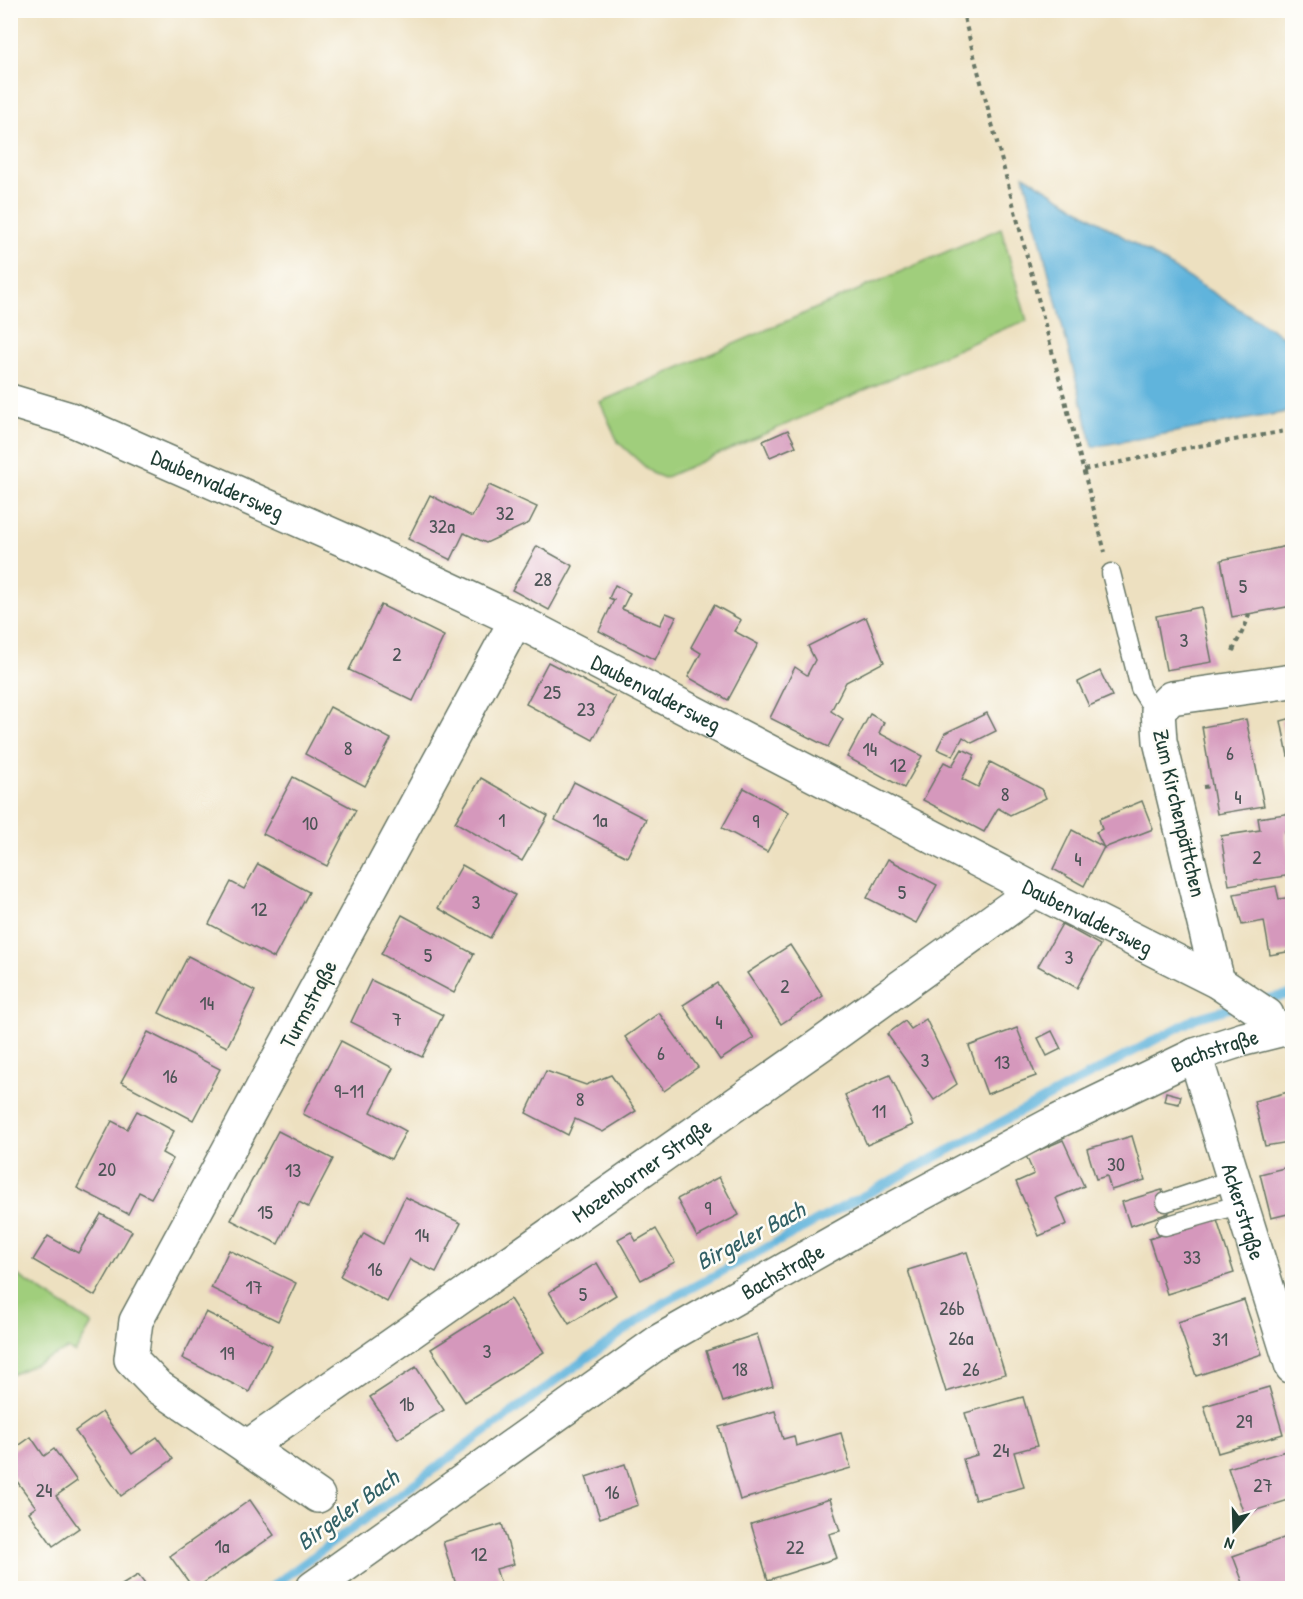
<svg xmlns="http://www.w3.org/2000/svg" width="1303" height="1599" viewBox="0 0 1303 1599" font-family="'Patrick Hand',sans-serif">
  <rect width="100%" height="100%" fill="#fdfcf7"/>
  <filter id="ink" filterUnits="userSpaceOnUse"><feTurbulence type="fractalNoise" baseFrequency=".0167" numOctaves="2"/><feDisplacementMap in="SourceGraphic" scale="12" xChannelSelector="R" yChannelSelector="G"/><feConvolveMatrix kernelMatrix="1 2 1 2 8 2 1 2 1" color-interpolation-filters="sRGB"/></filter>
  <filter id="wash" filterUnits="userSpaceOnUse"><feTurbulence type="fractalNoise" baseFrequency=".008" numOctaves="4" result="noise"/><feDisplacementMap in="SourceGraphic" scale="24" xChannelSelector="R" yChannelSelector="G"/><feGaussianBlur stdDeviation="1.35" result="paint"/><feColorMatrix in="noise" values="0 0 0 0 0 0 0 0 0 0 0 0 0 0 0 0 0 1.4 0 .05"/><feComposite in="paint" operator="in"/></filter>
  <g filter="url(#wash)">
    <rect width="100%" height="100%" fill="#ede0c0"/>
    <g fill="#a0ce7b" stroke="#608658" stroke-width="1.5">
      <path d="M1001,228L1027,321L1006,328L664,478L652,473L618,442L600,402Z"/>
      <path d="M11,1271L92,1324L75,1353L68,1349L11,1375Z"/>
    </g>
    <path fill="#60b4dc" stroke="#407888" stroke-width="1.5" d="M1024,175L1292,342V411L1093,447Z"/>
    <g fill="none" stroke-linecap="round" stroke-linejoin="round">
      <g stroke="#60b4dc" stroke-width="9">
        <path d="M1260,1000L1292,994"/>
        <path d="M270,1588L663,1303L1196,1018L1238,1006"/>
      </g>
    </g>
    <g id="blocks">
      <g fill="#d598bc">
        <path d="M788,430L796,446L770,457L763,441Z"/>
        <path d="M489,485L537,507L529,523L486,543L464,533L451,560L408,539L430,495L472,517Z"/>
        <path d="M1292,545V606L1232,617L1221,560Z"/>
        <path d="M537,546L573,566L549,610L512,590Z"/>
        <path d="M615,585L630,593L622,609L660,625L666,613L676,617L655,660L599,631L614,600L609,598Z"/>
        <path d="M381,605L444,636L413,701L349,670Z"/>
        <path d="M714,605L741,620L734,631L758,644L728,700L688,677L701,653L691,647Z"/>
        <path d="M1201,607L1212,662L1166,670L1156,616Z"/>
        <path d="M866,617L884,662L846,682L831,711L843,719L828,747L770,718L795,667L807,675L815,660L808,646Z"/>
        <path d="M548,662L615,697L593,740L526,704Z"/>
        <path d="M1100,671L1112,696L1089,706L1078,682Z"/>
        <path d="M330,707L391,739L365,786L305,754Z"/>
        <path d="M987,713L996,731L972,743L963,737L953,756L937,749L945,733Z"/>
        <path d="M870,714L884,722L879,733L922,756L904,788L847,757Z"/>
        <path d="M1292,718V755L1288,756L1281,721Z"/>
        <path d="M1246,719L1264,806L1217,814L1202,727Z"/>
        <path d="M962,749L975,755L962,779L978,787L990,762L1042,789L1046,798L1010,815L998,808L984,832L923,800L944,762L952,766Z"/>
        <path d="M293,777L356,810L327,866L263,834Z"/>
        <path d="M481,778L548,816L522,861L455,822Z"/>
        <path d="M574,782L646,819L627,857L555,820Z"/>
        <path d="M744,788L789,812L767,852L722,828Z"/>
        <path d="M1142,801L1153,829L1104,848L1096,832L1102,829L1099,819Z"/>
        <path d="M1292,813V830L1285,831L1292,875L1229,885L1221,836L1260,830L1258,818Z"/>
        <path d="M1072,830L1104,847L1084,886L1053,869Z"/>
        <path d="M888,859L937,885L916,923L867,898Z"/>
        <path d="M258,864L309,892L274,958L209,924L231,882L244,889Z"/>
        <path d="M462,865L515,895L490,938L438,908Z"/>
        <path d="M1276,886L1279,899L1292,897V951L1270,955L1264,921L1242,925L1234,894Z"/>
        <path d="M402,915L474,954L454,993L381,954Z"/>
        <path d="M1062,924L1100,945L1077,988L1038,966Z"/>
        <path d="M790,945L823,996L781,1024L747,973Z"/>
        <path d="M188,956L255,991L227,1047L159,1013Z"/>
        <path d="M371,980L443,1015L422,1057L351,1022Z"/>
        <path d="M717,983L754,1038L720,1060L683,1005Z"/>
        <path d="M659,1013L698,1067L664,1091L625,1037Z"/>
        <path d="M926,1019L957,1084L934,1100L887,1034L905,1021L911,1029Z"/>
        <path d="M1017,1028L1036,1076L987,1094L969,1046Z"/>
        <path d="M1052,1031L1061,1049L1047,1056L1038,1038Z"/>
        <path d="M148,1032L220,1069L193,1120L121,1082Z"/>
        <path d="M341,1041L393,1068L371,1112L406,1131L391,1159L303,1114Z"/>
        <path d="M546,1071L586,1085L611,1075L636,1111L603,1132L575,1119L568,1135L526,1113Z"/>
        <path d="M890,1075L913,1125L867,1145L845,1095Z"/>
        <path d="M1292,1091V1155L1289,1142L1265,1146L1254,1101Z"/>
        <path d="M1166,1092L1181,1096L1179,1104L1164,1101Z"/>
        <path d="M137,1111L174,1131L162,1153L173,1159L151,1198L139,1192L128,1214L77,1188L112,1121L127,1129Z"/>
        <path d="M278,1131L333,1159L308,1207L299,1202L278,1244L231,1220Z"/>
        <path d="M1132,1136L1145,1180L1111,1190L1107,1176L1096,1179L1087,1149Z"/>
        <path d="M1063,1140L1084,1186L1056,1198L1067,1224L1039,1236L1016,1182L1034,1174L1026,1156Z"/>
        <path d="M1292,1166V1213L1271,1218L1260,1174Z"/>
        <path d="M719,1177L739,1215L697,1237L677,1199Z"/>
        <path d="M1162,1190L1169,1213L1130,1226L1122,1202Z"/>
        <path d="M405,1197L461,1223L436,1272L410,1259L387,1302L340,1276L364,1233L383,1244Z"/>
        <path d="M101,1214L132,1231L95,1296L33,1260L48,1236L78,1253Z"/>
        <path d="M1216,1217L1234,1273L1167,1294L1149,1239Z"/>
        <path d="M656,1229L675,1262L641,1280L618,1239L631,1232L636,1241Z"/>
        <path d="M229,1250L296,1283L278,1321L211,1288Z"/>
        <path d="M967,1252L1005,1374L946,1392L908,1270Z"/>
        <path d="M597,1263L616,1295L569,1324L549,1292Z"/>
        <path d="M510,1299L544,1352L465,1402L431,1349Z"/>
        <path d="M1244,1300L1262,1354L1196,1376L1178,1322Z"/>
        <path d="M206,1312L272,1345L249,1392L182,1358Z"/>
        <path d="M757,1334L773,1386L723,1402L706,1351Z"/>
        <path d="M416,1367L444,1410L398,1439L370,1397Z"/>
        <path d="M1269,1387L1283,1434L1218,1453L1204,1406Z"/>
        <path d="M1023,1397L1037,1446L1014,1452L1024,1487L975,1500L963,1459L977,1455L965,1413Z"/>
        <path d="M775,1411L783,1439L794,1436L796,1446L841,1433L851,1468L740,1500L719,1427Z"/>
        <path d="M102,1412L132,1454L157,1437L173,1459L121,1496L75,1431Z"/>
        <path d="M31,1437L44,1456L54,1449L77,1481L56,1496L79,1528L53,1546L29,1512L36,1507L10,1472V1452Z"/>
        <path d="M1289,1450L1292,1459V1499L1244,1514L1228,1468Z"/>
        <path d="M625,1464L638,1505L600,1518L586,1477Z"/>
        <path d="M830,1499L840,1531L829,1534L837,1558L768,1580L751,1524Z"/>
        <path d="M250,1500L274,1535L196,1588H193L170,1556Z"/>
        <path d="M502,1524L514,1564L496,1569L502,1588H457L443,1542Z"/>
        <path d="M1292,1535V1588H1245L1233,1556Z"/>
        <path d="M138,1575L148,1588H117Z"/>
      </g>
    </g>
  </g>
  <g filter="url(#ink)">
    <use href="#blocks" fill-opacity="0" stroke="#677665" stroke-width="1.5"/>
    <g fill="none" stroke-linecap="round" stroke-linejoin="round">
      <g stroke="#677665" stroke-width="21">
        <g id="service">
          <path d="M1111,573L1140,688L1148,701L1158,711"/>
          <path d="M1166,1202L1234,1179"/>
          <path d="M1165,1226L1241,1204"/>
        </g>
      </g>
      <g stroke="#677665" stroke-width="36">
        <g id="minor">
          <path id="s1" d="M10,401L70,419L353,544L516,620L1035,890L1218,982L1267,1015L1272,1031"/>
          <path id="s2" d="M516,620L136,1321L131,1359L157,1386L247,1447L820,1045L1035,890"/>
          <path d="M1218,982L1160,741L1158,711L1171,698L1292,681"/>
          <path id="s3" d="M1195,1055L1292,1367"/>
          <path d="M247,1447L318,1496"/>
          <path id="s4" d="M313,1588L661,1340L878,1217L1050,1125L1195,1055L1244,1039L1292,1027"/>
        </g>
      </g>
      <g stroke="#677665" stroke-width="4" stroke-dasharray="4.5 4.5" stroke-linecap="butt">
        <path d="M962,10L1105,552"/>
        <path d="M1084,470L1187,448L1292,430"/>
        <path d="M1233,651C1238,638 1246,628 1249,614"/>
        <path d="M1203,787L1213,786"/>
      </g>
      <use href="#service" stroke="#fff" stroke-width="18"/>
      <use href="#minor" stroke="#fff" stroke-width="33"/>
    </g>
  </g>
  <g text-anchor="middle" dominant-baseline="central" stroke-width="5" stroke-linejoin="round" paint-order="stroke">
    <g font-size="20" fill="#4c5456">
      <text x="505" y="512">32</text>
      <text x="442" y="525">32a</text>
      <text x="543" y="578">28</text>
      <text x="1243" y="585">5</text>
      <text x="1184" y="639">3</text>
      <text x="397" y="653">2</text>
      <text x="552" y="691">25</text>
      <text x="586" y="708">23</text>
      <text x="348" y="747">8</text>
      <text x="870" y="748">14</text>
      <text x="1230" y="752">6</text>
      <text x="898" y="764">12</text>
      <text x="1005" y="793">8</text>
      <text x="1238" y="796">4</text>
      <text x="502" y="819">1</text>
      <text x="600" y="819">1a</text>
      <text x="756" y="820">9</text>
      <text x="310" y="822">10</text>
      <text x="1257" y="856">2</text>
      <text x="1078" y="858">4</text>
      <text x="902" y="891">5</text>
      <text x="476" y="901">3</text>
      <text x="259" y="908">12</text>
      <text x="428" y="954">5</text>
      <text x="1069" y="956">3</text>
      <text x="785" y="985">2</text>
      <text x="207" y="1002">14</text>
      <text x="397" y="1018">7</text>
      <text x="719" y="1021">4</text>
      <text x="661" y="1052">6</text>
      <text x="925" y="1059">3</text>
      <text x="1002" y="1061">13</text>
      <text x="170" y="1075">16</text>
      <text x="349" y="1090">9-11</text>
      <text x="580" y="1098">8</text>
      <text x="879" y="1110">11</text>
      <text x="1116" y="1163">30</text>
      <text x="107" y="1168">20</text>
      <text x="293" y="1169">13</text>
      <text x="708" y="1207">9</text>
      <text x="265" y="1211">15</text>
      <text x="422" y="1234">14</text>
      <text x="1192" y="1256">33</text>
      <text x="375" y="1268">16</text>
      <text x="254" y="1286">17</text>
      <text x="583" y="1293">5</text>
      <text x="952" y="1307">26b</text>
      <text x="961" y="1337">26a</text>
      <text x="1220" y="1338">31</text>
      <text x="487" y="1350">3</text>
      <text x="227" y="1352">19</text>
      <text x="740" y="1368">18</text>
      <text x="971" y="1368">26</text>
      <text x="407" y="1403">1b</text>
      <text x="1244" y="1420">29</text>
      <text x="1001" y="1449">24</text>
      <text x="1263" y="1484">27</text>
      <text x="44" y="1489">24</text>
      <text x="612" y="1491">16</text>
      <text x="222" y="1545">1a</text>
      <text x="795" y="1546">22</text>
      <text x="479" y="1553">12</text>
    </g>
    <g font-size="22" fill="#1f3d34" stroke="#fdfcf7">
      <text stroke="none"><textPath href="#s1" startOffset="224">Daubenvaldersweg</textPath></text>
      <text stroke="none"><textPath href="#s1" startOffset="710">Daubenvaldersweg</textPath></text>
      <text transform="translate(1180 813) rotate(77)">Zum Kirchenpättchen</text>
      <text stroke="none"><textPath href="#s1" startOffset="1196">Daubenvaldersweg</textPath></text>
      <text transform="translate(308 1004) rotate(-62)">Turmstraße</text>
      <text stroke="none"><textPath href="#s4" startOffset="1053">Bachstraße</textPath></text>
      <text stroke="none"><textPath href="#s2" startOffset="1464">Mozenborner Straße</textPath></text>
      <text stroke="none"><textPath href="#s3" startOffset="164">Ackerstraße</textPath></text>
      <text stroke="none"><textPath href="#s4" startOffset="567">Bachstraße</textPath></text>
    </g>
    <g font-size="24" font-style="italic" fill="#326166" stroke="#fdfcf7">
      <text transform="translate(750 1235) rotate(-28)">Birgeler Bach</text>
      <text transform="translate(347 1509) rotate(-36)">Birgeler Bach</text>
    </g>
  </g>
  <rect width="1303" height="1599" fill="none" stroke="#fdfcf7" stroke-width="36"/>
  <g transform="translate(1234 1530) rotate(199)" stroke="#fdfcf7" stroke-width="4.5" paint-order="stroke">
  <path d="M0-4.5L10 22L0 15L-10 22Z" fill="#1f3d34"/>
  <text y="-9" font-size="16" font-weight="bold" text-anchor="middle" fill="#1f3d34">N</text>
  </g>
</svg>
